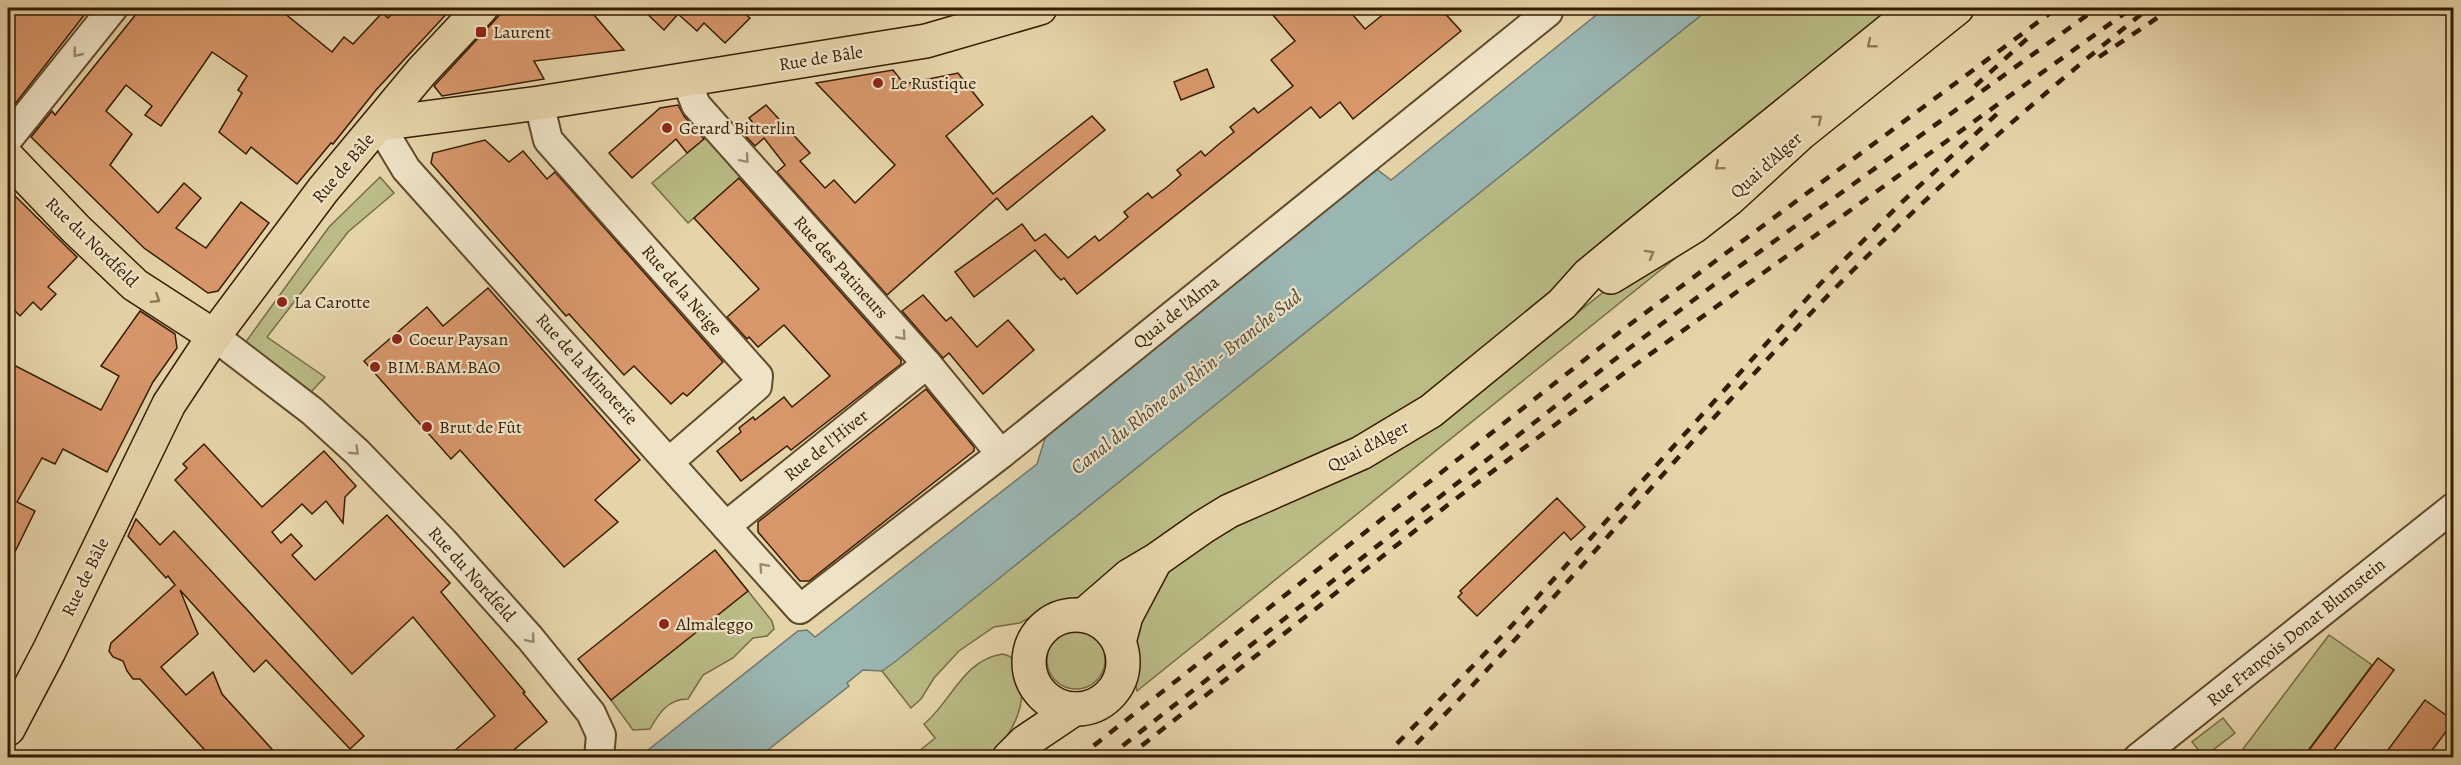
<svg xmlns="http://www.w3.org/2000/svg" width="2461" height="765" viewBox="0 0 2461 765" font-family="Alegreya,serif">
  <rect width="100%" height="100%" fill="#e6d4a9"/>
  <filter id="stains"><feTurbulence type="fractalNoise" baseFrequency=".00333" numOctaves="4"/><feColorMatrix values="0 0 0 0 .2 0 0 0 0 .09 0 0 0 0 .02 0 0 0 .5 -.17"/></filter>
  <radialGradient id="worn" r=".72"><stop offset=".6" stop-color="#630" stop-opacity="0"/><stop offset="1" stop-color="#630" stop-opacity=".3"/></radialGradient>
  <g fill="#babb85" stroke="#786c44" stroke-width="1.5">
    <path d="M1710,8H1904L1430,395L1088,597L1048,607L1020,623L994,627L959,651L934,678L921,699L911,708L882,671Z"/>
    <path d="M717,128L743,175L688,223L652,183Z"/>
    <path d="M380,177L394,193L348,232L267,337L325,377L311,392L245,343L329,227Z"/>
    <path d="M1683,252L1137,691L1134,677L1135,619L1163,576L1210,538L1438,423L1610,287Z"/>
    <path d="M748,591L772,621L774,629L767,636L753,638L733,658L703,675L688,699C668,699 659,713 650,729L633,730L611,700Z"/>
    <circle cx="1076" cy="660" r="29"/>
    <path d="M2329,635L2372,665L2303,757H2237Z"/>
    <path d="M1002,654C1014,656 1017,662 1020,673C1028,705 1012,735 989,758H911L935,738L924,724C951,702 963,660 1002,654Z"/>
    <path d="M2223,718L2235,733L2204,757L2192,742Z"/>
  </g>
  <path fill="#9ab6b3" stroke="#72786c" stroke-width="1.5" d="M1605,8H1710L896,661L882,671L863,670L847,683L849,686L759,757L638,758L798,631L807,630L815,637L1037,464L1047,432L1375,168L1391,180Z"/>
  <g fill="#d8976b" stroke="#361c02" stroke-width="1.5">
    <path d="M141,8H278L332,52L344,37L353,44L382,13L388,18L394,11L398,15L405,8H452L376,90L333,144L331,143L297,184L251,147L246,154L219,132L242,93L238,90L247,76L212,52L161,126L145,115L152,106L126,85L106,111L132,134L110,165L158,213L184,183L201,198L176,228L206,248L241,202L269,223L218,291L208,293L144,248L31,137L52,111L55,115Z"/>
    <path d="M506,8H588L624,50L534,61L544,79L442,96L434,86Z"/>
    <path d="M641,8H738L750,18L725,43L704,23L697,31L678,14L664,30Z"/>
    <path d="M1267,8H1347L1365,29L1391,8H1440L1461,31L1353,119L1340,102L1320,118L1311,107L1077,294L1064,278L1061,280L1056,275L1035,250L974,297L955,272L1022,224L1035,241L1045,234L1068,258L1095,236L1099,241L1114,229L1128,217L1124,212L1148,193L1152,198L1167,187L1181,175L1177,170L1201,151L1205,156L1219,144L1234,132L1230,127L1254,108L1258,113L1293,86L1271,60L1295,41Z"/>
    <path d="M8,14H85L8,113Z"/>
    <path d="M1207,69L1214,87L1181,100L1174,82Z"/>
    <path d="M893,70L904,84L958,73L983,105L946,136L993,194L1092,116L1105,130L1007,210L997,198L887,295L777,172L785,165L764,138L755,146L742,132L753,123L749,118L766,105L810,153L800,161L825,188L834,180L855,203L895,165L816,83Z"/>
    <path d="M678,105L684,116L704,139L687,153L676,139L632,178L609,153L660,108Z"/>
    <path d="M485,140L509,162L523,151L547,179L555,172L723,362L687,396L683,393L671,404L634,366L624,375L569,314L566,316L431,163L433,153Z"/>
    <path d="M739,178L901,360V364L791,450L787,446L741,481L717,451L741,432L739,428L753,417L755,420L784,397L792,407L830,376L784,325L758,347L749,337L747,339L727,317L759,289L694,218Z"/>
    <path d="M8,189L77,257L48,287L56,294L41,310L33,302L20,316L8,304Z"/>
    <path d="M488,288L640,460L595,500L618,522L564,567L460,450L451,459L364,361L427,307L443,326Z"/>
    <path d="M923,295L946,321L951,317L977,347L1008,320L1034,350L983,394L949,353L943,358L902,311Z"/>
    <path d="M140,311L175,334L177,348L153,382L107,472L63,449L55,464L42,458L17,502L35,511L8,566V362L101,410L119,376L101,366Z"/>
    <path d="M926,389L974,447V451L809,581H800L758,532V522Z"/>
    <path d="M204,444L262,507L324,451L356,486L345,497L343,523L326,501L312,514L302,504L272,532L281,543L291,534L302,546L292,555L315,580L387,515L450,583L441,592L525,692L523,693L547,722L504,758H446L495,716L413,617L352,674L175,480L187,468L183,464Z"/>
    <path d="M1557,498L1585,527L1571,540L1564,532L1477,616L1458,597L1462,593L1460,591Z"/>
    <path d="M136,519L160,545L174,531L364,736L350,749L266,660L254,672L180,590L198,634L161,667L186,695L213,672L222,694L280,758H212L140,679H133L127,671L123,661L113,657L109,651L111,643L175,585L168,576L166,578L128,536Z"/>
    <path d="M715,550L748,591L611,700L578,659Z"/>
    <path d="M2378,658L2394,670L2328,758H2303Z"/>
    <path d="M2425,700L2454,721L2433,749L2427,758H2382Z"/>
  </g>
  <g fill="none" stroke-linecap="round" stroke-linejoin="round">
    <g stroke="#624a2c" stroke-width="32">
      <g id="minor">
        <path d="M686,79L696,105L927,364L1001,454"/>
        <path d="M539,103L548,140L758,376L757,386L670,461"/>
        <path d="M379,124L406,169L800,609L1001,454L1548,12"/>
        <path d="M8,139L113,8"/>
        <path d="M214,336L312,411L357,452L443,541L530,638L591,713L601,735L599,758"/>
        <path d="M726,526L927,364"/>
        <path d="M2138,758L2454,507"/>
      </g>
    </g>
    <g stroke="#361c02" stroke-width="36">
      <g id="major">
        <path d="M379,124L539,103L926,41L1040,8"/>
        <path d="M8,158L76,229L135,285L214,336"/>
        <path d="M1611,277L1693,227L1729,199L1801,133L1957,8"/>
        <path d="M1084,615L1129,576L1156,560L1203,527L1229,511L1361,453L1431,411L1562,304L1588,275L1628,242L1917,8"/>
        <circle cx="1076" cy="662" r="47"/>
        <path d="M1119,642L1126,616L1153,565"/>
        <path d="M8,729L49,651L169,404L214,336L323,190L422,71L481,8"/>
        <path d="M1009,758L1025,742L1074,709"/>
      </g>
    </g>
    <use href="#minor" stroke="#efe3c7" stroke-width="28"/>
    <use href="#major" stroke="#e6d4a9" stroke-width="33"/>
    <g stroke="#361c02" stroke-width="4.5" stroke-dasharray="10 10" stroke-linecap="butt">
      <path d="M2099,57L2172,8"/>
      <path d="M1975,86L2029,37"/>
      <path d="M1078,758L1625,328L2057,8"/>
      <path d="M1107,758L1623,353L1715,284L2097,8"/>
      <path d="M1126,758L1449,504L1635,365L2132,8"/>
      <path d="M1383,758L1506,632L1821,283L1901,203L1998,113"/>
      <path d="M1402,758C1538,622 1660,473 1791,334C1902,216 2023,109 2149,8"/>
    </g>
  </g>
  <defs><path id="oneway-chevron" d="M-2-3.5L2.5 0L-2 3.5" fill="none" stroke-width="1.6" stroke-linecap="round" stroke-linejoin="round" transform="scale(1.5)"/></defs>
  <g stroke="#8e7856">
    <use href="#oneway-chevron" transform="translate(1871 44) rotate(141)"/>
    <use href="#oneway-chevron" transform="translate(1818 119) rotate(-39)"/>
    <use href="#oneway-chevron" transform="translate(1719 166) rotate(140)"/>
    <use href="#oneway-chevron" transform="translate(1650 254) rotate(-29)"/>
    <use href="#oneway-chevron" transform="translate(156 299) rotate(32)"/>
  </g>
  <g stroke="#9c896e">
    <use href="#oneway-chevron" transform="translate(77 53) rotate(129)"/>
    <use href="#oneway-chevron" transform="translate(745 159) rotate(49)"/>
    <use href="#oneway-chevron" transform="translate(902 336) rotate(48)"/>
    <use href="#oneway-chevron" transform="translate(355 451) rotate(44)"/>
    <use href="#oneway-chevron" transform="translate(763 567) rotate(-132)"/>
    <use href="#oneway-chevron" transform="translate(531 639) rotate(50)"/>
  </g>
  <g fill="#8f2418" stroke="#efe3c7" stroke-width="2">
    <rect x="475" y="26" width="12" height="12" rx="3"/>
    <circle cx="878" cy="83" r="6"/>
    <circle cx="667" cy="128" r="6"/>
    <circle cx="282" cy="302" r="6"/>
    <circle cx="397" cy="339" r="6"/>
    <circle cx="375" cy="367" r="6"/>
    <circle cx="427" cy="427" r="6"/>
    <circle cx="664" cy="624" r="6"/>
  </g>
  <g text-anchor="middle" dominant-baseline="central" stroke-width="4.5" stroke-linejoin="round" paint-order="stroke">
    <g font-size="18" fill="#361c02" stroke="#efe3c7" text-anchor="start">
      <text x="493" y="32">Laurent</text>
      <text x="890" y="83">Le Rustique</text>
      <text x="679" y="128">Gerard Bitterlin</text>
      <text x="294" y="302">La Carotte</text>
      <text x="409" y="339">Coeur Paysan</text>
      <text x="387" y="367">BIM.BAM.BAO</text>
      <text x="439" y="427">Brut de Fût</text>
      <text x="676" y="624">Almaleggo</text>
    </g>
    <g font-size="18" fill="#361c02" stroke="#efe3c7">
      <text transform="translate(821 58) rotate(-9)">Rue de Bâle</text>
      <text transform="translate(1766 165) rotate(-42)">Quai d'Alger</text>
      <text transform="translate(343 168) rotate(-50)">Rue de Bâle</text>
      <text transform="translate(92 242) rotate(44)">Rue du Nordfeld</text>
      <text transform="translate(841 267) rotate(48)">Rue des Patineurs</text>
      <text transform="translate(682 290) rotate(49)">Rue de la Neige</text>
      <text transform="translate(1176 312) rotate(-39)">Quai de l'Alma</text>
      <text transform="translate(587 369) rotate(48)">Rue de la Minoterie</text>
      <text transform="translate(826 445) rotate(-39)">Rue de l'Hiver</text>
      <text transform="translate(1368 446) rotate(-28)">Quai d'Alger</text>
      <text transform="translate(472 574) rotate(48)">Rue du Nordfeld</text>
      <text transform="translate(85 577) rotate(-64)">Rue de Bâle</text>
      <text transform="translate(2296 632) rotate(-39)">Rue François Donat Blumstein</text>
    </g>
    <g font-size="20" font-style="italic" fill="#544a37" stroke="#efe3c7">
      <text transform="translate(1186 382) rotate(-38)">Canal du Rhône au Rhin - Branche Sud</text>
    </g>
  </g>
  <rect width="2461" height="765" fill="none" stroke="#e6d4a9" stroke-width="30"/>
  <rect x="9" y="9" width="2443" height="747" fill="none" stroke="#361c02" stroke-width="3"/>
  <rect x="15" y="15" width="2431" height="735" fill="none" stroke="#361c02" stroke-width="1.5"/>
  <rect width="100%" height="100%" filter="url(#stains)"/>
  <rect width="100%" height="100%" fill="url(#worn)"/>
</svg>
